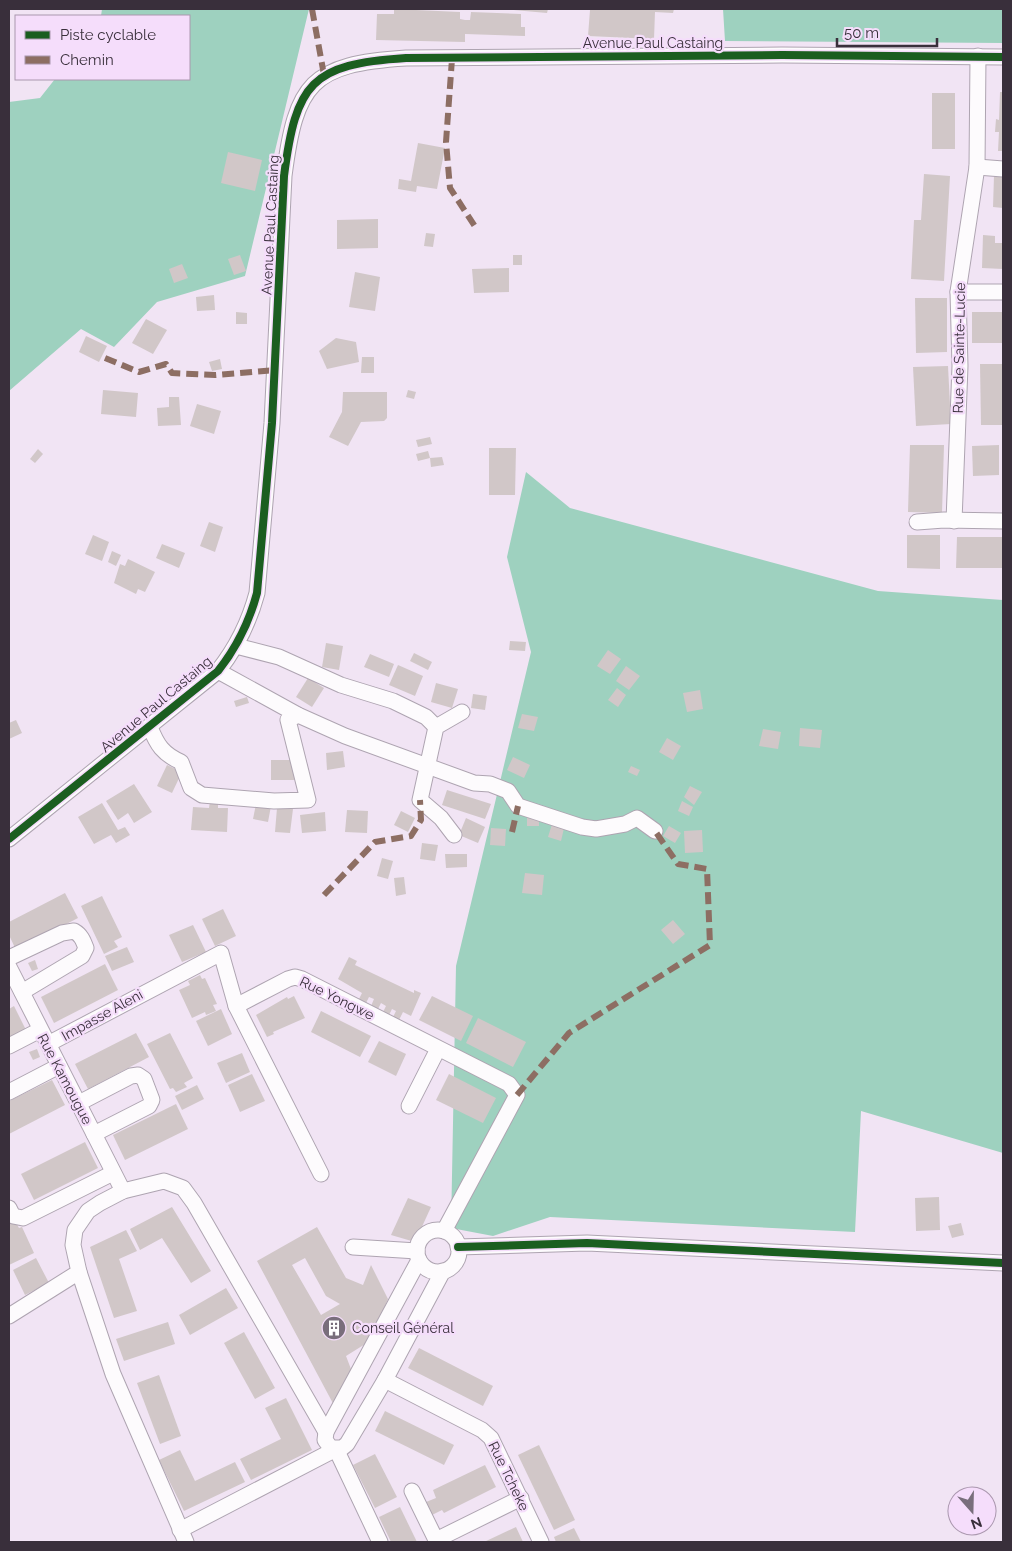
<svg xmlns="http://www.w3.org/2000/svg" width="1012" height="1551" viewBox="0 0 1012 1551" font-family="Raleway,sans-serif">
  <rect width="100%" height="100%" fill="#f1e4f4"/>
  <g fill="#9ed1bf">
    <path d="M102,9H309L245,276L157,302L114,347L81,329L9,391V102L40,98L55,79H189V16H101Z"/>
    <path d="M723,9H1003V43L725,41Z"/>
    <path d="M526,472L570,508L878,591L1003,600V1153L861,1111L855,1232L550,1217L493,1236L451,1228L456,966L531,652L507,557Z"/>
  </g>
  <g fill="#d1c7c8" fill-rule="evenodd">
    <path d="M394,9L460,12V19L465,20H470L471,12L521,14V27H525V36L465,34V42L376,40L377,14H394Z"/>
    <path d="M501,9H548L547,13Z"/>
    <path d="M586,9H674L673,13L655,12L654,39L588,36L590,10Z"/>
    <path d="M1000,92H1003V151H998L999,132H995L996,119L999,120Z"/>
    <rect x="932" y="93" width="23" height="56"/>
    <path d="M418,143L445,148L437,189L417,186L416,192L398,189L399,179L411,181Z"/>
    <path d="M228,152L262,160L255,191L221,183Z"/>
    <path d="M924,174L950,176L944,281L911,279L914,220H921Z"/>
    <path d="M994,175H1003V208L993,207Z"/>
    <path d="M378,219V248L337,249V220Z"/>
    <path d="M426,233L435,234L433,247L424,246Z"/>
    <path d="M983,235L995,236V243H1003V269L982,268Z"/>
    <path d="M240,255L246,271L234,275L228,259Z"/>
    <rect x="513" y="255" width="9" height="10"/>
    <path d="M182,264L188,278L174,283L169,269Z"/>
    <path d="M509,268V292L474,293L472,269Z"/>
    <path d="M355,272L380,277L375,311L349,307Z"/>
    <path d="M214,295L215,310L197,311L196,297Z"/>
    <path d="M915,298H947V352L916,353Z"/>
    <path d="M236,312L247,313V324H236Z"/>
    <rect x="972" y="312" width="31" height="31"/>
    <path d="M146,319L167,330L153,354L132,343Z"/>
    <path d="M86,336L107,346L99,362L79,352Z"/>
    <path d="M336,338L356,342L359,362L327,369L319,351Z"/>
    <path d="M362,357H374V373H361Z"/>
    <path d="M220,359L222,369L212,371L209,362Z"/>
    <path d="M980,364H1003V425H981Z"/>
    <path d="M948,366L951,424L916,426L913,367Z"/>
    <path d="M103,390L138,393L136,417L101,414Z"/>
    <path d="M408,390L416,392L414,399L406,397Z"/>
    <path d="M343,392H387V418L384,421L361,422L348,446L329,437L342,412Z"/>
    <path d="M169,397H179L181,425L158,426L157,408L169,407Z"/>
    <path d="M197,404L221,411L214,434L190,426Z"/>
    <path d="M430,437L432,444L418,447L416,440Z"/>
    <path d="M910,445H944L942,513L908,512Z"/>
    <path d="M999,445V475L973,476L972,446Z"/>
    <path d="M489,448H516L515,495H489Z"/>
    <path d="M38,449L43,454L35,463L30,459Z"/>
    <path d="M428,451L430,458L418,461L416,454Z"/>
    <path d="M442,457L444,465L431,467L430,458Z"/>
    <path d="M209,522L223,527L215,552L200,546Z"/>
    <path d="M93,535L109,542L102,561L85,554Z"/>
    <path d="M907,535H940V569L907,568Z"/>
    <path d="M957,537H1003V568H956Z"/>
    <path d="M162,544L185,553L179,568L156,558Z"/>
    <path d="M112,551L121,555L116,566L108,562Z"/>
    <path d="M128,559L155,572L145,592L138,589L136,594L114,583L120,564L125,566Z"/>
    <path d="M510,641L526,642L525,651L509,650Z"/>
    <path d="M326,643L343,646L339,670L322,667Z"/>
    <path d="M608,650L621,659L610,674L597,666Z"/>
    <path d="M414,653L432,662L428,670L410,661Z"/>
    <path d="M370,654L394,664L389,677L364,667Z"/>
    <path d="M398,665L423,676L415,696L389,685Z"/>
    <path d="M626,666L640,676L629,690L616,681Z"/>
    <path d="M308,678L324,688L312,707L296,697Z"/>
    <path d="M436,683L458,689L452,708L431,702Z"/>
    <path d="M617,688L626,695L618,707L608,700Z"/>
    <path d="M700,690L703,709L687,712L683,693Z"/>
    <path d="M473,694L487,696L485,710L471,708Z"/>
    <path d="M247,697L249,703L236,707L234,701Z"/>
    <path d="M522,714L538,717L534,731L518,728Z"/>
    <path d="M16,720L22,733L9,739V723Z"/>
    <path d="M800,728L822,730L820,748L799,746Z"/>
    <path d="M763,729L781,732L778,749L759,746Z"/>
    <path d="M667,738L681,746L673,760L659,752Z"/>
    <path d="M343,751L345,767L327,770L326,753Z"/>
    <path d="M513,757L530,765L524,778L507,770Z"/>
    <rect x="271" y="760" width="23" height="20"/>
    <path d="M167,765L182,772L172,793L157,786Z"/>
    <path d="M631,766L640,770L637,776L628,772Z"/>
    <path d="M134,784L152,812L134,823L128,813L118,820L106,801Z"/>
    <path d="M690,786L702,792L694,805L684,797Z"/>
    <path d="M447,790L491,804L485,819L442,805Z"/>
    <path d="M210,801L218,802V808H228L227,832L191,830L193,807L209,808Z"/>
    <path d="M682,801L693,807L689,816L678,811Z"/>
    <path d="M102,803L118,830L125,827L130,835L116,843L111,835L94,844L78,817Z"/>
    <path d="M256,804L271,806L268,822L253,819Z"/>
    <path d="M277,808L293,809L290,833L275,832Z"/>
    <path d="M347,810L368,811L367,833L345,832Z"/>
    <path d="M401,811L415,818L408,832L394,825Z"/>
    <path d="M325,812L326,831L302,833L300,815Z"/>
    <rect x="527" y="815" width="12" height="11"/>
    <path d="M466,818L485,827L478,843L459,835Z"/>
    <path d="M553,821L565,824L561,841L548,837Z"/>
    <path d="M669,826L681,833L675,843L663,836Z"/>
    <path d="M491,828L506,829L505,846L490,845Z"/>
    <path d="M702,830L703,852L685,853L684,831Z"/>
    <path d="M422,843L438,845L435,861L420,859Z"/>
    <path d="M445,854H467V867L446,868Z"/>
    <path d="M382,858L393,861L388,879L377,876Z"/>
    <path d="M525,873L544,875L542,895L522,893Z"/>
    <path d="M404,877L406,894L396,896L394,878Z"/>
    <path d="M65,893L78,918L16,950L9,935V922Z"/>
    <path d="M102,896L122,937L114,941L118,947L104,954L81,906Z"/>
    <path d="M223,909L236,936L215,946L202,919Z"/>
    <path d="M673,920L685,934L673,944L661,930Z"/>
    <path d="M193,925L206,952L182,962L169,935Z"/>
    <path d="M127,947L134,962L112,971L105,956Z"/>
    <path d="M349,957L357,961L355,965L414,993V990L421,993L411,1016L403,1012L399,1020L393,1017L396,1011L392,1009L389,1015L383,1012L386,1006L381,1003L378,1009L371,1006L374,999L369,997L366,1003L359,999L362,993L338,979Z"/>
    <path d="M35,960L38,969L32,971L28,963Z"/>
    <path d="M105,964L118,990L54,1023L41,997Z"/>
    <path d="M200,975L202,979L205,978L217,1004L213,1005L216,1011L206,1015L205,1012L192,1018L179,990L190,985L188,981Z"/>
    <path d="M294,996L305,1018L273,1032L274,1034L267,1037L256,1015L287,997L288,999Z"/>
    <path d="M432,996L473,1016L461,1041L419,1020Z"/>
    <path d="M14,1006L27,1032L9,1041V1009Z"/>
    <path d="M221,1009L232,1034L208,1046L196,1021Z"/>
    <path d="M321,1011L371,1036L360,1057L311,1032Z"/>
    <path d="M478,1018L526,1042L513,1067L466,1043Z"/>
    <path d="M136,1033L149,1057L88,1089L75,1064Z"/>
    <path d="M170,1033L193,1078L184,1083L187,1087L176,1092L173,1088L170,1089L147,1044Z"/>
    <path d="M379,1041L406,1054L396,1076L368,1062Z"/>
    <path d="M37,1049L40,1057L33,1060L29,1052Z"/>
    <path d="M242,1053L250,1072L226,1083L217,1063Z"/>
    <path d="M252,1074L265,1101L240,1112L228,1085Z"/>
    <path d="M449,1074L496,1098L483,1123L436,1100Z"/>
    <path d="M52,1080L65,1105L9,1134V1101Z"/>
    <path d="M197,1085L204,1099L182,1110L175,1096Z"/>
    <path d="M176,1104L188,1129L125,1160L113,1135Z"/>
    <path d="M85,1142L98,1168L34,1200L21,1174Z"/>
    <path d="M939,1197L940,1230L916,1231L915,1198Z"/>
    <path d="M408,1198L431,1207L415,1242L391,1235Z"/>
    <path d="M172,1207L211,1271L191,1283L162,1238L140,1250L130,1229Z"/>
    <path d="M15,1221L19,1228L22,1227L34,1253L9,1265V1224Z"/>
    <path d="M961,1223L964,1235L952,1238L948,1226Z"/>
    <path d="M317,1227L346,1278L363,1285L371,1265L388,1299L370,1341L346,1356L354,1377L336,1409L257,1261ZM305,1258L326,1296L340,1304L321,1315L292,1265Z"/>
    <path d="M126,1230L137,1251L119,1259L137,1311L114,1318L90,1247Z"/>
    <path d="M36,1258L49,1283L25,1295L13,1270Z"/>
    <path d="M226,1288L238,1308L190,1335L179,1315Z"/>
    <path d="M168,1322L175,1344L124,1361L116,1339Z"/>
    <path d="M244,1332L275,1388L255,1399L224,1343Z"/>
    <path d="M419,1348L493,1386L483,1406L408,1368Z"/>
    <path d="M159,1375L181,1436L160,1444L137,1383Z"/>
    <path d="M286,1398L312,1450L251,1480L240,1459L281,1439L265,1408Z"/>
    <path d="M385,1411L454,1445L444,1465L375,1431Z"/>
    <path d="M539,1445L575,1520L554,1530L518,1455Z"/>
    <path d="M180,1450L195,1481L235,1462L245,1482L184,1511L159,1460Z"/>
    <path d="M375,1454L397,1497L375,1508L353,1465Z"/>
    <path d="M485,1465L496,1487L444,1513L442,1510L432,1515L426,1502L436,1498L433,1490Z"/>
    <path d="M400,1507L417,1542H391L379,1517Z"/>
    <path d="M516,1527L523,1542H484Z"/>
    <path d="M574,1528L581,1542H556L554,1537Z"/>
  </g>
  <g fill="none" stroke-linecap="round" stroke-linejoin="round">
    <g stroke="#aea4b1" stroke-width="17">
      <g id="minor">
        <path d="M977,167L1003,169"/>
        <path d="M958,292H1003"/>
        <path d="M954,521L960,366L958,292L977,167L978,56"/>
        <path d="M917,522L944,520L1003,521"/>
        <path d="M236,646L279,657L341,685L393,701L426,717L436,727"/>
        <path d="M218,671L298,715L345,736L474,783L490,784L508,791L518,806L582,827L596,829L625,824L637,818L655,831"/>
        <path d="M150,727C157,745 163,754 181,762L191,788L202,795L274,801L308,800L288,720L298,715"/>
        <path d="M454,835L441,818L420,800L436,727L462,712"/>
        <path d="M9,839L218,671C237,647 249,623 257,593L272,423L284,176C296,83 311,64 406,58L782,55L1003,57"/>
        <path d="M9,958L62,933L74,931C81,935 83,940 86,948L82,956L22,992"/>
        <path d="M9,967L123,1191"/>
        <path d="M236,1006L288,979L295,977L302,979L509,1084L517,1095L444,1231"/>
        <path d="M48,1044L221,953L236,1006L321,1174"/>
        <path d="M9,1046L40,1030"/>
        <path d="M9,1092L59,1066"/>
        <path d="M79,1103L131,1076L138,1075L144,1079L152,1100L149,1106L94,1134"/>
        <path d="M409,1106L438,1049"/>
        <path d="M9,1208L13,1216L23,1218L113,1173"/>
        <circle cx="438" cy="1251" r="21"/>
        <path d="M353,1247L417,1251"/>
        <path d="M458,1247L587,1243L1003,1263"/>
        <path d="M419,1260L326,1432L325,1440L331,1448H342L347,1444L385,1380L443,1271"/>
        <path d="M79,1272L113,1374L186,1542"/>
        <path d="M9,1316L79,1272L73,1245L75,1230L88,1211L100,1203L123,1191L164,1181L183,1188L194,1203L326,1432"/>
        <path d="M385,1380L482,1430L491,1438L541,1542"/>
        <path d="M412,1491L437,1542"/>
        <path d="M180,1530L336,1449L380,1542"/>
        <path d="M436,1540L521,1498"/>
      </g>
    </g>
    <use href="#minor" stroke="#fdfbfd" stroke-width="15"/>
    <g stroke="#8d6e63" stroke-width="6" stroke-dasharray="12 6" stroke-linecap="butt">
      <path d="M312,9L324,75"/>
      <path d="M452,59L446,142L450,188L476,228"/>
      <path d="M105,358L139,372L166,364L172,373L215,375L275,370"/>
      <path d="M512,832L518,806"/>
      <path d="M324,895L375,842L411,836L421,820L420,800"/>
      <path d="M517,1095L569,1033L710,945L707,869L678,864L655,831"/>
    </g>
    <g stroke="#f5ddfb" stroke-width="11">
      <g id="cycleway">
        <path d="M9,839L218,671C237,647 249,623 257,593L272,423L284,176C296,83 311,64 406,58L782,55L1003,57"/>
        <path d="M458,1247L587,1243L1003,1263"/>
      </g>
    </g>
    <use href="#cycleway" stroke="#1b5e20" stroke-width="8"/>
  </g>
  <defs>
    <g id="building-disc" transform="scale(1.25)"><circle r="9.5" fill="#796e7c" stroke="#f5ddfb"/><path d="M-4-6H4V6H1V3H-1V6H-4ZM-2.5-4.3h1.7v1.8h-1.7ZM.8-4.3h1.7v1.8H.8ZM-2.5-1h1.7V.8h-1.7ZM.8-1h1.7V.8H.8Z" fill="#fff"/></g>
  </defs>
  <g fill-rule="evenodd">
    <use href="#building-disc" x="334" y="1328"/>
  </g>
  <g text-anchor="middle" dominant-baseline="central" stroke-width="4.5" stroke-linejoin="round" paint-order="stroke">
    <g font-size="14" fill="#392f3b" stroke="#f5ddfb">
      <text x="653" y="43">Avenue Paul Castaing</text>
      <text transform="translate(270 225) rotate(-87)">Avenue Paul Castaing</text>
      <text transform="translate(959 348) rotate(-89)">Rue de Sainte-Lucie</text>
      <text transform="translate(156 704) rotate(-40)">Avenue Paul Castaing</text>
      <text transform="translate(337 998) rotate(26)">Rue Yongwe</text>
      <text transform="translate(102 1015) rotate(-29)">Impasse Aleni</text>
      <text transform="translate(65 1079) rotate(62)">Rue Kamougue</text>
      <text transform="translate(509 1476) rotate(64)">Rue Tcheke</text>
    </g>
    <g font-size="14" fill="#392f3b" stroke="#f5ddfb" text-anchor="start">
      <text x="352" y="1328">Conseil Général</text>
    </g>
  </g>
  <rect width="1012" height="1551" fill="none" stroke="#392f3b" stroke-width="20"/>
  <rect x="15" y="15" width="175" height="65" fill="#f5ddfb" stroke="#aa97ae"/>
  <rect x="25" y="31" width="25" height="8" fill="#1b5e20" stroke="#aa97ae"/>
  <text x="60" y="40" font-size="15" fill="#392f3b">Piste cyclable</text>
  <rect x="25" y="56" width="25" height="8" fill="#8d6e63" stroke="#aa97ae"/>
  <text x="60" y="65" font-size="15" fill="#392f3b">Chemin</text>
  <g transform="translate(972 1511) rotate(160)"><circle r="24" fill="#f5ddfb" stroke="#aa97ae"/>
  <path d="M0-4L9 19L0 12L-9 19Z" fill="#796e7c"/>
  <text y="-8" font-size="14" font-weight="bold" text-anchor="middle" fill="#392f3b">N</text>
  </g>
  <path d="M837 38v8h100v-8" fill="none" stroke="#392f3b" stroke-width="2.5"/>
  <text x="844" y="38" font-size="15" fill="#392f3b" stroke="#f5ddfb" stroke-width="4" paint-order="stroke">50 m</text>
</svg>
